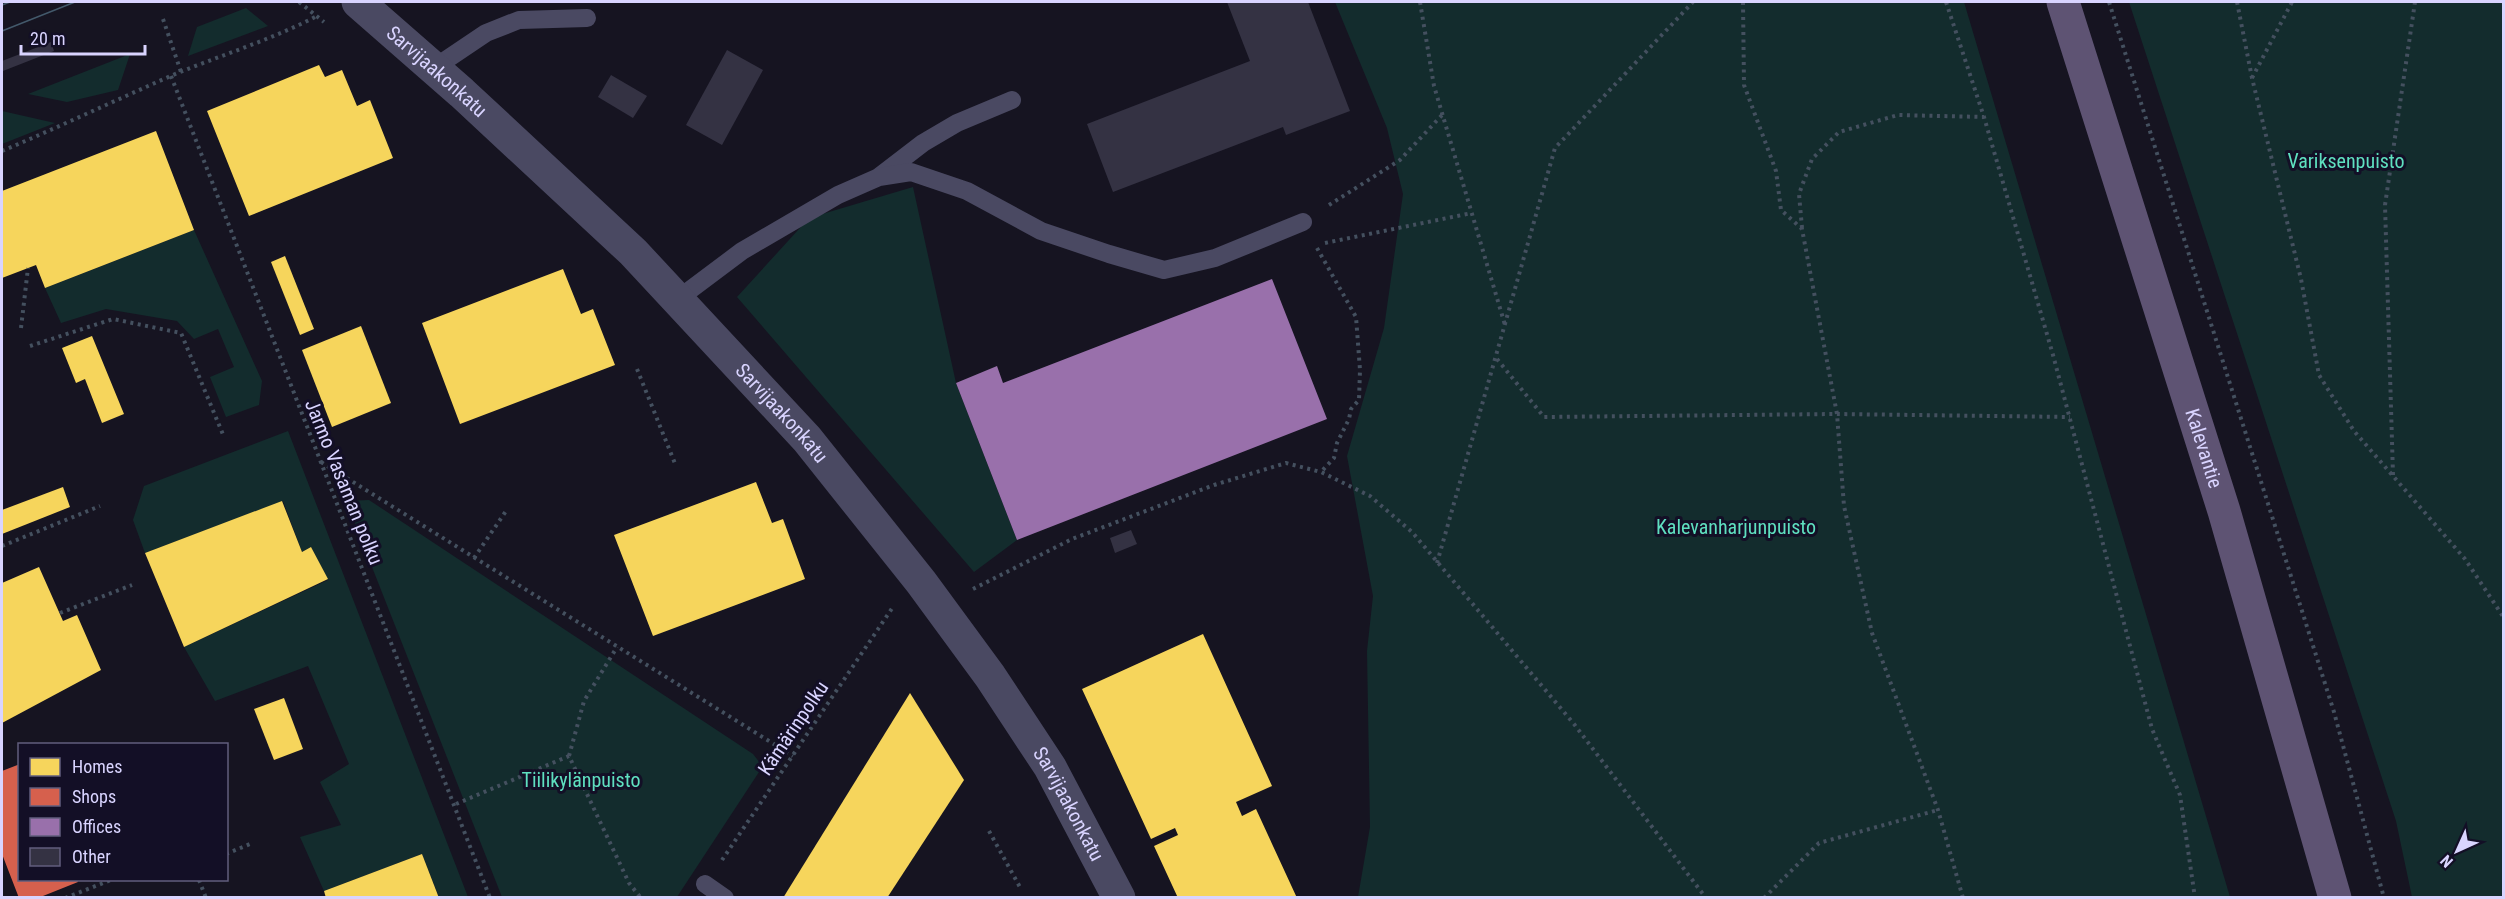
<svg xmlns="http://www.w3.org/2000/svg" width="2505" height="899" viewBox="0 0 2505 899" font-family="'Roboto Condensed',sans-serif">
  <rect width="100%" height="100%" fill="#161421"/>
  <g fill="#132c2d">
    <path d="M1335,2H1964L2230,897H1358L1370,827L1367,651L1373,596L1347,456L1384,328L1403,194L1387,128Z"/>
    <path d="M2129,2H2503V897H2412L2396,821Z"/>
    <path d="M246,8L268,26L188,56L197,27Z"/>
    <path d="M130,54L118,90L67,102L28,94Z"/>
    <path d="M2,111L55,123L2,144Z"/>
    <path d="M913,187L956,383L1017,540L974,572L737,297L809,218Z"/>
    <path d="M194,230L262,381L259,405L226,417L210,377L234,367L218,329L194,339L177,321L106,309L61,323L45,288Z"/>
    <path d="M288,431L468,897H439L422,854L324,891L300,837L341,825L320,782L349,764L308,666L215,701L184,647L328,580L311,547L302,552L283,501L145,553L133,520L144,486Z"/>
    <path d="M369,500L753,754L760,763L759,772L677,897H502L346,501Z"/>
  </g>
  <g fill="#f6d55c">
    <path d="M319,65L325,77L342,70L357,106L370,100L393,158L249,216L207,111Z"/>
    <path d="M156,131L194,230L45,288L36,265L2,278V191Z"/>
    <path d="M285,256L314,329L300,335L271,262Z"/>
    <path d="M563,269L581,314L593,309L615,365L460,424L422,323Z"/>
    <path d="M361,326L391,403L332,427L302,350Z"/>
    <path d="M92,336L124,414L102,423L85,379L76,383L62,348Z"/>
    <path d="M756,482L772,523L783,519L805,579L653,636L614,535Z"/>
    <path d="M63,487L70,507L2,534V510Z"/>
    <path d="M282,501L302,552L311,547L328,579L184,647L145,553Z"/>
    <path d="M39,567L63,621L77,615L101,670L2,723V583Z"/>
    <path d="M1203,634L1272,786L1236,802L1242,816L1256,809L1297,898H1178L1154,846L1178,835L1175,828L1151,839L1082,689Z"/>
    <path d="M910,693L964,780L887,898H783Z"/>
    <path d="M284,698L303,749L274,760L254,709Z"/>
    <path d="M422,854L439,898H326L324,891Z"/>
  </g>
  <path fill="#d6604d" d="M20,764V880H77L78,882L38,898H19L2,854V771Z"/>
  <path fill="#9970ab" d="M1272,279L1327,419L1017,540L956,383L997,366L1003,383Z"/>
  <g fill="#343243">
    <path d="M1227,2H1308L1350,111L1286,135L1283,127L1113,192L1087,124L1250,61Z"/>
    <path d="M51,42L54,51L3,71L2,61Z"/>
    <path d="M727,50L763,70L722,145L686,125Z"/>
    <path d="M611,75L647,96L633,118L598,97Z"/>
    <path d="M1131,530L1137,544L1115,553L1110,538Z"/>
  </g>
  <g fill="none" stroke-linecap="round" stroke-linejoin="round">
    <g stroke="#44505f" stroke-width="4" stroke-dasharray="3 4.5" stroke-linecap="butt">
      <path d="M299,2L324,22"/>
      <path d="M1420,2L1434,86L1505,325"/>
      <path d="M1743,2L1744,85L1776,171L1781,210L1802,229L1837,414L1844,506L1872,633L1938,810L1963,898"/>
      <path d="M1946,2L1984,117L2053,355L2152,729L2180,795L2195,898"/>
      <path d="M2109,2L2334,712L2384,898"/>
      <path d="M2237,2L2252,78L2301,279L2319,375L2354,431L2465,559L2504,618"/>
      <path d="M2503,2L2504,3"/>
      <path d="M163,19L181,72"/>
      <path d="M171,76L490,898"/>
      <path d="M2252,78L2292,2"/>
      <path d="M2,151C59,127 116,100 173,75C221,55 271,40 317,16"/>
      <path d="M1329,205L1400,160L1442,115"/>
      <path d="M1802,228L1799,194L1812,159L1839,132L1898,115L1984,117"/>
      <path d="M1325,243L1472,213"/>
      <path d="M1317,248L1356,317L1360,370L1359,400L1351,409L1349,419L1337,443L1334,458L1321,472"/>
      <path d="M21,328L28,268"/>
      <path d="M30,346L113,319L181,333L224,437"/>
      <path d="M1497,359L1544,417L1837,414L2070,417"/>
      <path d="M637,369L676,466"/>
      <path d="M321,462L793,756"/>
      <path d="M2393,475L2385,205L2415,2"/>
      <path d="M2,546L100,506"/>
      <path d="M474,558L506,511"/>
      <path d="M1437,563L1555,148L1693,2"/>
      <path d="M973,589L1072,539L1214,485L1286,463L1321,472L1370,496L1412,532L1574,724L1706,898"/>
      <path d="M60,613L132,585"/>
      <path d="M569,756L584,701L617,647"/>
      <path d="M456,804L569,756L629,883L641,898"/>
      <path d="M989,831L1021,889"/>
      <path d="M226,854L250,844"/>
      <path d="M722,860L893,607"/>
      <path d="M199,880L206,898"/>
      <path d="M65,898L111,880"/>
      <path d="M1764,898L1819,843L1938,810"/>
    </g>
    <g stroke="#4a4962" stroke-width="18">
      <path d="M434,68L486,33L519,20L587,18"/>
      <path d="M880,176L923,143L957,123L1012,100"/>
      <path d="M678,299L742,251L838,195L879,177L911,172L967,191L1041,231L1109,254L1164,270L1215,258L1303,222"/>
      <path d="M705,884L725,898"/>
    </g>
    <path stroke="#4a4962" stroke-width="33" id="s1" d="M358,2L462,93L633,252L807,439L921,582L990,676L1050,767L1119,898"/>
    <path stroke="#5e5373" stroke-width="33" id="s2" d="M2063,2L2224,511L2335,898"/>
    <g stroke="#43596b" stroke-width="1.5">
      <path d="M2,5L10,2"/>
      <path d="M2,31L75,2"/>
    </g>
  </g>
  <g text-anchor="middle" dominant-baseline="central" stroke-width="6" stroke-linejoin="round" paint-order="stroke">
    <g font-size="20" fill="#d9d4ff" stroke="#130f26">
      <text stroke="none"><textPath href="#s1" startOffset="105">Sarvijaakonkatu</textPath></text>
      <text stroke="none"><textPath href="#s1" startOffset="591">Sarvijaakonkatu</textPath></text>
      <text stroke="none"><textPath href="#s2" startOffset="468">Kalevantie</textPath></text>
      <text transform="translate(344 482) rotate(68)">Jarmo Vasaman polku</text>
      <text transform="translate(793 728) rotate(-56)">Kämärinpolku</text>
      <text stroke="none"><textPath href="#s1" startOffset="1077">Sarvijaakonkatu</textPath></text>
    </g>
    <g font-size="20" fill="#5fe0c0" stroke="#130f26">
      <text x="2346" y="161">Variksenpuisto</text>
      <text x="1736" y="527">Kalevanharjunpuisto</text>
      <text x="581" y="780">Tiilikylänpuisto</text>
    </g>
  </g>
  <rect width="2505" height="899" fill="none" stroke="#d9d4ff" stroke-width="6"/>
  <rect x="18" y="743" width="210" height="138" fill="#130f26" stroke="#625e7d" stroke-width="1.5"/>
  <rect x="30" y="758" width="30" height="18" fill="#f6d55c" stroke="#625e7d" stroke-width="1.5"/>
  <text x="72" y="773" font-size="18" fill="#d9d4ff">Homes</text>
  <rect x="30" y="788" width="30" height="18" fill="#d6604d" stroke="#625e7d" stroke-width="1.5"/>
  <text x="72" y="803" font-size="18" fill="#d9d4ff">Shops</text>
  <rect x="30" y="818" width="30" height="18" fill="#9970ab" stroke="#625e7d" stroke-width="1.5"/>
  <text x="72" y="833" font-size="18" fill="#d9d4ff">Offices</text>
  <rect x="30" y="848" width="30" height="18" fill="#343243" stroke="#625e7d" stroke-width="1.5"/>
  <text x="72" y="863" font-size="18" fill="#d9d4ff">Other</text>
  <g transform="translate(2457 851) rotate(225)" stroke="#130f26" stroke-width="4.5" paint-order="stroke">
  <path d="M0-4.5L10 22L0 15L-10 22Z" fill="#d9d4ff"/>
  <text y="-9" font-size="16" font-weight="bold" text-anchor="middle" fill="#d9d4ff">N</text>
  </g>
  <path d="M21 45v9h124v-9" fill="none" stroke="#d9d4ff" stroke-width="3"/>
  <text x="30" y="45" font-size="18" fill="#d9d4ff" stroke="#130f26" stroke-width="4.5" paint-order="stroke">20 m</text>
</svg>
